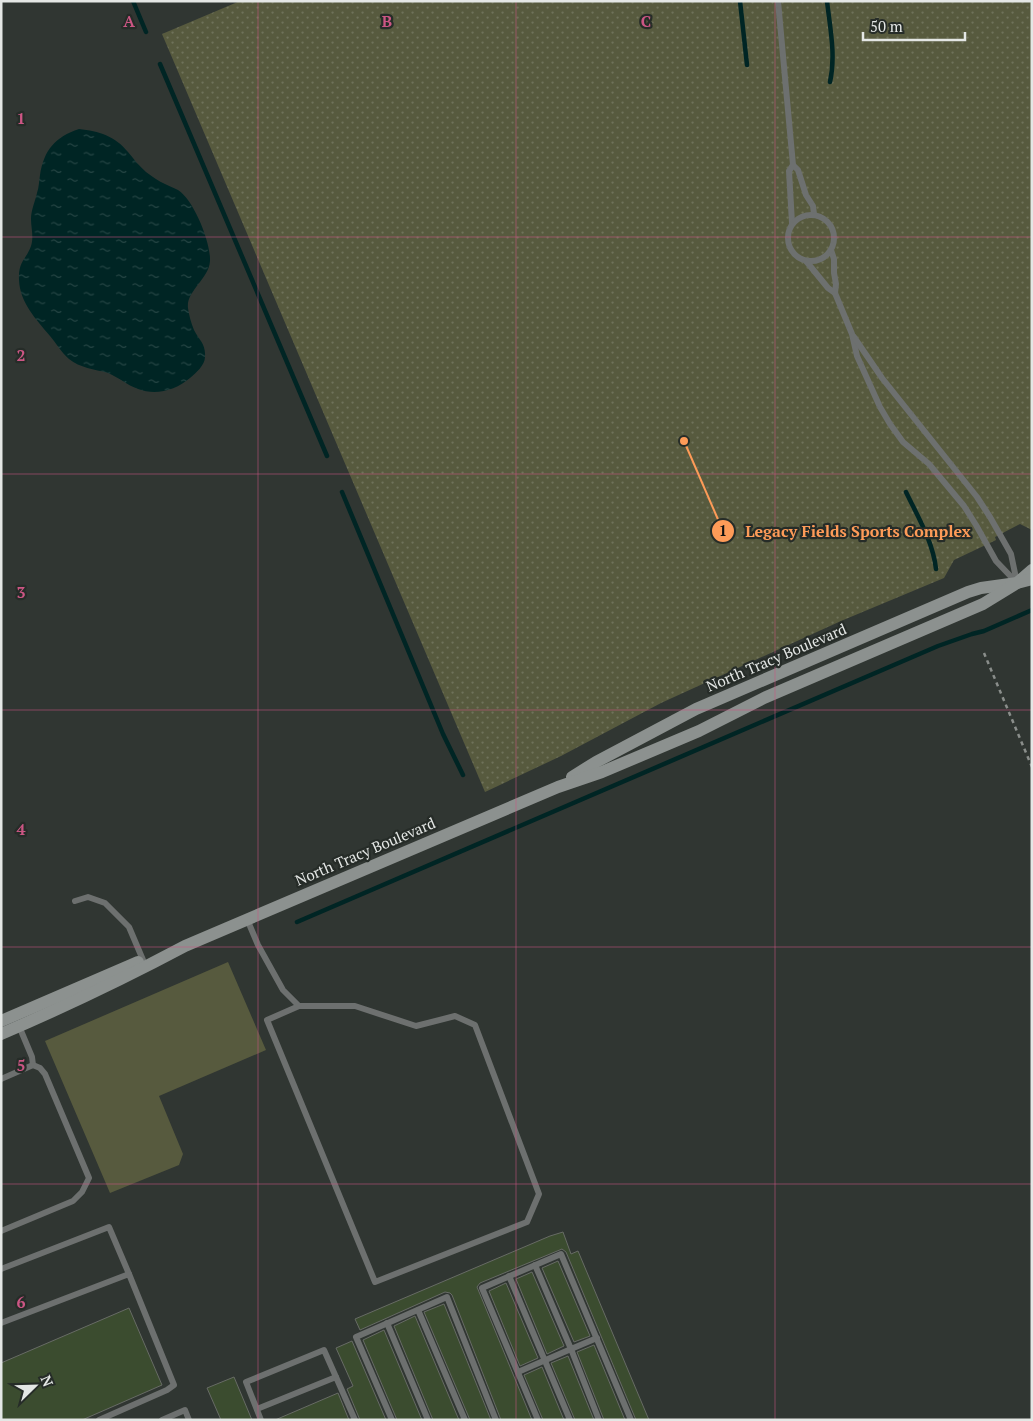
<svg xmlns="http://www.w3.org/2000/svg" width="1033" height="1421" viewBox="0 0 1033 1421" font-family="'PT Serif',serif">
  <defs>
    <pattern id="park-dots" width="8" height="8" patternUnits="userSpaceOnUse" patternTransform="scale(1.25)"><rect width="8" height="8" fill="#575a3e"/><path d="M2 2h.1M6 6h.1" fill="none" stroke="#6f725a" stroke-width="1.8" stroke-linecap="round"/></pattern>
    <pattern id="water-ripples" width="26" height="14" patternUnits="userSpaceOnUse" patternTransform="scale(1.25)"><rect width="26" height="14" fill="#002524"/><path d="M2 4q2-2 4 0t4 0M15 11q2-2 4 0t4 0" fill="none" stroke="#254544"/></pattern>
  </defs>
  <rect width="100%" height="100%" fill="#303632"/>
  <path fill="#575a3e" d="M228,962L266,1050L159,1096L183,1154L179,1165L110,1193L45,1041Z"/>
  <path fill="url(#park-dots)" d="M240,1H1032V530L1020,524L995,537L996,540L994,541L954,560L944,578L841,621L661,703L561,756L485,792L162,34Z"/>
  <path fill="url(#water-ripples)" d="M79,129C99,131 115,136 128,152C134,159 139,166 146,172C152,176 158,181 165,184C169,186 174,188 178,190C194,200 211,243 210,261C209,279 186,291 188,308C189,315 191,323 194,330C199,340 206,344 205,357C205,365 196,373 190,378C176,390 156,396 138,389C127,385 118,377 108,373C94,369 80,368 69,359C61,352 56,343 50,336C36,319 20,303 19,280C18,261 26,260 31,246C34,237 31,228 31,219C31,210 35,202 37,193C39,187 39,181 40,175C44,150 55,137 79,129Z"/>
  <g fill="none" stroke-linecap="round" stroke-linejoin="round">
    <g stroke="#002524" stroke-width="4.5">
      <path d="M133,1L146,32"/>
      <path d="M740,1L747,65"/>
      <path d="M827,1C830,28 836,55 830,82"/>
      <path d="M160,64L327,456"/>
      <path d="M342,492L443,734L463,775"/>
      <path d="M906,492C918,517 933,542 936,569"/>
      <path d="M297,922L938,646L972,634L984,631L1032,610"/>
    </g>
  </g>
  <g fill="#3b4c2f" stroke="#676b65">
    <path d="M563,1232L571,1254L578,1251L649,1420H636L566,1252L562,1249L480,1283L477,1287L532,1420H501L452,1295L450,1293L445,1292L360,1330L355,1319L550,1236Z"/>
    <path d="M558,1261L590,1336L574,1342L542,1268Z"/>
    <path d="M532,1272L564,1346L547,1354L516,1279Z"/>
    <path d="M506,1283L538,1358L520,1366L489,1291Z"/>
    <path d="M444,1304L491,1420H470L424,1312Z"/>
    <path d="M129,1308L162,1385L82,1420H1V1363Z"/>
    <path d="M415,1316L459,1420H433L394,1326Z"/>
    <path d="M384,1330L422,1420H397L363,1340Z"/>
    <path d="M352,1341L386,1420H360L347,1389L353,1386L336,1348Z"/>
    <path d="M594,1345L625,1420H604L577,1352Z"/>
    <path d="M568,1356L594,1420H575L551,1363Z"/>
    <path d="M542,1367L564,1420H543L524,1375Z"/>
    <path d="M234,1377L252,1420H221L207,1388Z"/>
    <path d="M338,1393L349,1420H275Z"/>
  </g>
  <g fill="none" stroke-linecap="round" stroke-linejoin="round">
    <path stroke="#8a8e8b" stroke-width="2.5" stroke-dasharray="4 4" stroke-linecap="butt" d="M984,653L1032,767"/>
    <g stroke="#6d706f" stroke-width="6">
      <path d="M778,1L793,165L789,171L792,223"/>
      <path d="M793,165L798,170L806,195L813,206L814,214"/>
      <circle cx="811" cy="238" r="23"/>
      <path d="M831,250L834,259V273L836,284L835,293L852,334L857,356L880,407L890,424L903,442L929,464L964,506L976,525L996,561L1016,582"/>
      <path d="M806,261L828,288L835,293"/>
      <path d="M854,337L882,378L977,497L990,517L1011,554L1017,583"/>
      <path d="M75,901L88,897L105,903L129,927L143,960"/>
      <path d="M247,919L258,945L283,990L299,1006H355L416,1026L455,1016L475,1025L539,1194L527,1222L375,1282L267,1020L299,1006"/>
      <path d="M19,1026L32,1057L33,1065"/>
      <path d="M1,1079L33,1065L40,1068L45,1074L89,1178L82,1192L73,1201L1,1231"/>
      <path d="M535,1265L571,1349L597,1338"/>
      <path d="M1,1269L109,1227L129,1274"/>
      <path d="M509,1276L570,1420"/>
      <path d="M418,1310L465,1420"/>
      <path d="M1,1323L129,1274L174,1385L167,1390L99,1420"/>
      <path d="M387,1323L428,1420"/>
      <path d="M518,1372L571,1349L599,1420"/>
      <path d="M257,1409L336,1377L355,1420"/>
      <path d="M162,1420L185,1410L189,1420"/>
      <path d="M261,1420L246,1382L324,1350L336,1377"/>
      <path d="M392,1420L356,1337L447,1297L496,1420"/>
      <path d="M538,1420L482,1288L561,1254L631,1420"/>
    </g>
    <g stroke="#8c918f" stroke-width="12">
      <path d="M572,777L596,762L696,709L968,592L981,588L1017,583L1032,570"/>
      <path d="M1,1021L138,962"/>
      <path d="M1,1034C64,1007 125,978 185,946L558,787L602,772L699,731L764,698L983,604L1017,583L1032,579"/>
    </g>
  </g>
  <path fill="none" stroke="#cc5684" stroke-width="1" stroke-opacity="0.55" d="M258,1V1420M516,1V1420M775,1V1420M1,237H1032M1,474H1032M1,710H1032M1,947H1032M1,1184H1032"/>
  <g text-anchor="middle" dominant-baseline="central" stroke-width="4.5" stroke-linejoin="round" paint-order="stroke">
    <g font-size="15" fill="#e4e7e5" stroke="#262c28">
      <text transform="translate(776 657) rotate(-23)">North Tracy Boulevard</text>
      <text transform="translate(365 851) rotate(-23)">North Tracy Boulevard</text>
    </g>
  </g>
  <g font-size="16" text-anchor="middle" font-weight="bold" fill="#cc5684" stroke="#262c28" stroke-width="4.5" stroke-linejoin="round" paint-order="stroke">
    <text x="129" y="27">A</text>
    <text x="387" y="27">B</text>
    <text x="646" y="27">C</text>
    <text x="21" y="124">1</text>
    <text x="21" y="361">2</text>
    <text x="21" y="598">3</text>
    <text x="21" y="835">4</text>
    <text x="21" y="1071">5</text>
    <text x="21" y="1308">6</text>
  </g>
  <path fill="none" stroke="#fe9b58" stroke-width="2" d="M684 441L723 531"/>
  <g fill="#fe9b58" stroke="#262c28" stroke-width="2">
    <circle cx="684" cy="441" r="5"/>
    <circle cx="723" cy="531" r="12"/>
  </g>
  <g font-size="15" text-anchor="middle" font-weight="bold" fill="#111">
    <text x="723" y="536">1</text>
  </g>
  <g font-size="16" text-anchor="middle" font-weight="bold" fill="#fe9b58" stroke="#262c28" stroke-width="4.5" stroke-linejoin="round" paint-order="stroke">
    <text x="858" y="537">Legacy Fields Sports Complex</text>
  </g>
  <rect width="1033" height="1421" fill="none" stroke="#e4e7e5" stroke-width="5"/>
  <g transform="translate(35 1386) rotate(67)" stroke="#262c28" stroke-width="4" paint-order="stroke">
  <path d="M0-4L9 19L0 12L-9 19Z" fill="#e4e7e5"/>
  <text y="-8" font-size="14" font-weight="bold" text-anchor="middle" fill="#e4e7e5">N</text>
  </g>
  <path d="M863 32v8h102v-8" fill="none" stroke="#e4e7e5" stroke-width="2.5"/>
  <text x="870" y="32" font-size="15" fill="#e4e7e5" stroke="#262c28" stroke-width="4" paint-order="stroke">50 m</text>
</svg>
